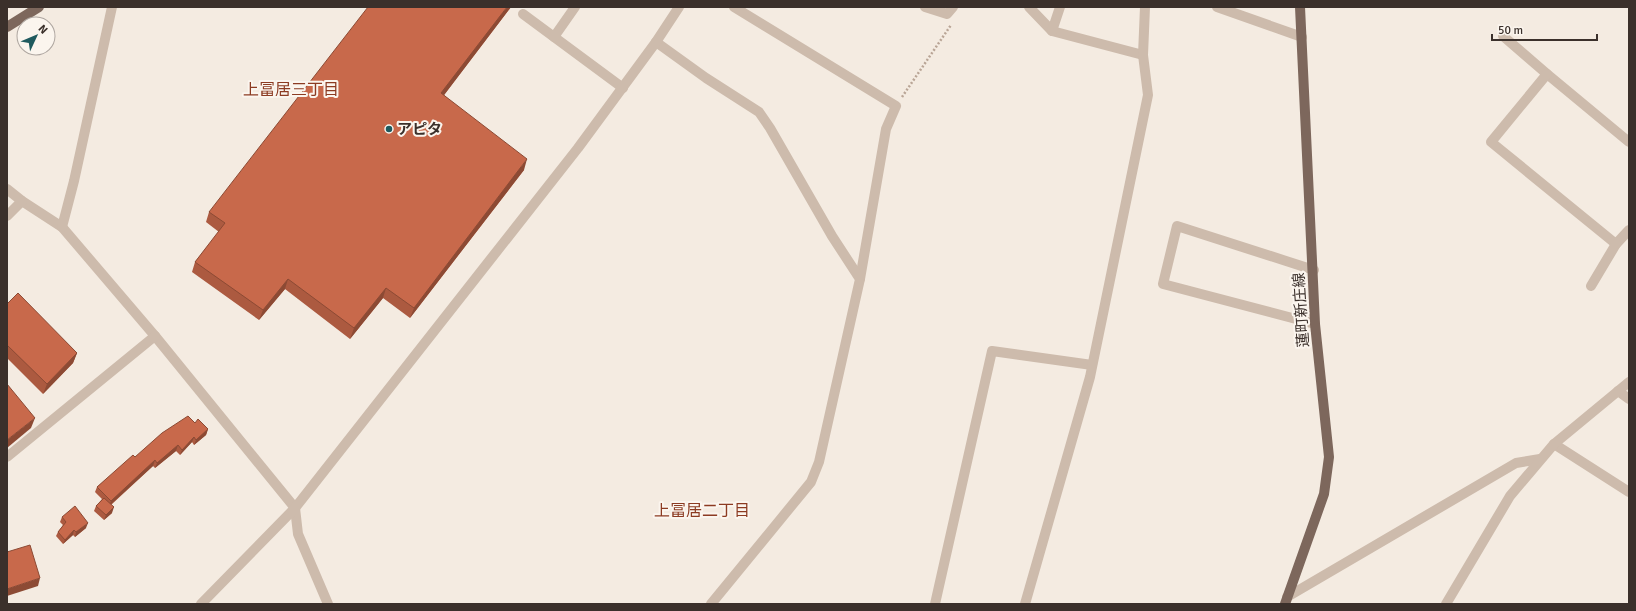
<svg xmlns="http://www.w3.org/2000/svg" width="1636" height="611" viewBox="0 0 1636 611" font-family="Signika,'Noto Sans JP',sans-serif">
  <rect width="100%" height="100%" fill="#f4ebe1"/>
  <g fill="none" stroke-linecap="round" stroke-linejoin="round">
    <path stroke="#b9a596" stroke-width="2.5" stroke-dasharray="2 2" stroke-linecap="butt" d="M902,97L951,25"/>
    <g stroke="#cdbbac" stroke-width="10">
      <path d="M734,7L896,106L886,129L860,279"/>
      <path d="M925,7L947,14L953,7"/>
      <path d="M1029,7L1052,31L1143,55"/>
      <path d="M1217,7L1302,37"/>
      <path d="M523,14L623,88"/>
      <path d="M1052,31L1060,7"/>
      <path d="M1503,36L1547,74L1629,142"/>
      <path d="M554,37L575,7"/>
      <path d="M656,42L706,78L759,112L770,128L832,236L860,279L819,462L811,482L711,604"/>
      <path d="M1547,74L1491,142L1616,244L1629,230"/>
      <path d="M7,189L22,201L62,227L155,336L295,508L298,534L328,604"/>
      <path d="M7,216L22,201"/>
      <path d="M62,227L74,181L112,7"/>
      <path d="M1314,270L1177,226L1163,284L1315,324"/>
      <path d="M1591,286L1616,244"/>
      <path d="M1618,391L1629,399"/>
      <path d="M1554,444L1629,492"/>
      <path d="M7,457L155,336"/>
      <path d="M1287,597L1516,463L1540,459"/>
      <path d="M201,604L295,508L578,148L656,42L679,7"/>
      <path d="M935,604L992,351L1092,365"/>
      <path d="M1025,604L1090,377L1148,95L1143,55L1145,7"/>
      <path d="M1446,604L1510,496L1554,444L1629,382"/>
    </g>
    <g stroke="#7d675c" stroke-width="10">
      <path d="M7,27L39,7"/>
      <path d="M1285,604L1324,494L1329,457L1315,324L1300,7"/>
    </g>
  </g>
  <g fill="#ac5a40">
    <path d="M511,7L444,95L524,170L410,318L383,298L350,339L285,289L259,320L192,272L195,262L219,232L206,222L209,212Z"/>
    <path d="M7,304L77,353L73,363L43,394L7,358Z"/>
    <path d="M195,423L208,429L206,435L194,445L192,442L180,455L176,451L155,468L153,466L111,505L112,513L104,520L94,511L96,506L102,499L95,492L97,487L135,457Z"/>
    <path d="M62,517L86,528L75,537L73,535L63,544L56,536L58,532L63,525L60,522Z"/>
  </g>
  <g fill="#8c4a34">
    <path d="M507,7H511L438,103L441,93Z"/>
    <path d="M527,159L524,170L410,318L414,308Z"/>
    <path d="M288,279L285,289L259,320L263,310Z"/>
    <path d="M386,288L383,298L350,339L354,328Z"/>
    <path d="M77,353L73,363L43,394L47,384Z"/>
    <path d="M35,418L31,428L7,448V440Z"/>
    <path d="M208,429L206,435L194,445L196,440Z"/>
    <path d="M194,437L192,442L180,455L182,450Z"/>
    <path d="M178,445L176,451L155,468L157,463Z"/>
    <path d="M155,460L153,466L109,506L111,501Z"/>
    <path d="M114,507L112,513L104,520L106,515Z"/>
    <path d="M88,523L86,528L75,537L76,532Z"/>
    <path d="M74,530L73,535L63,544L65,540Z"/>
    <path d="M40,578L38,586L7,596V589Z"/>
  </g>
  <g fill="#c8694b" stroke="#8c4a34">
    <path d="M368,7H507L441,93L527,159L414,308L386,288L354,328L288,279L263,310L195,262L225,223L209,212Z"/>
    <path d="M18,293L77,353L47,384L7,345V304Z"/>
    <path d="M7,384L35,418L7,440Z"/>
    <path d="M188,416L195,423L198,419L208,429L196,440L194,437L182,450L178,445L157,463L155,460L111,501L97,487L133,455L135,457L162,433Z"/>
    <path d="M104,498L114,507L106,515L96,506Z"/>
    <path d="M75,506L88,523L76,532L74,530L65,540L58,532L66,522L62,517Z"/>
    <path d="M30,545L40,578L7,589V552Z"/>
  </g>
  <circle fill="#1f5a5e" stroke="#fbf5ee" stroke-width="1.5" cx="389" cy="129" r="4"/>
  <g text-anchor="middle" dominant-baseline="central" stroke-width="4" stroke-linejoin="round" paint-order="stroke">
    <g font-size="15" font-weight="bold" fill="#3b302b" stroke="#fbf5ee" text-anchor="start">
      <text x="397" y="129">アピタ</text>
    </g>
    <g font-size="15" fill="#3b302b" stroke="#fbf5ee">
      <text transform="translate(1301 310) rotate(-94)">蓮町新庄線</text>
    </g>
    <g font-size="16" fill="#8c3b22" stroke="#fbf5ee">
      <text x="291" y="90">上冨居三丁目</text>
      <text x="702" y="511">上冨居二丁目</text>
    </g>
  </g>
  <rect width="1636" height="611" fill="none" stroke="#3b302b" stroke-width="16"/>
  <g transform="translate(36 36) rotate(46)"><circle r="19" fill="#fbf5ee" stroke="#aea6a0"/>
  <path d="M0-3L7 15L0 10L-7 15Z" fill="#1f5a5e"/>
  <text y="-6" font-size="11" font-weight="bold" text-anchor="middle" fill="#3b302b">N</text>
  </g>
  <path d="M1492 34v6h105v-6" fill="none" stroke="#3b302b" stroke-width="2"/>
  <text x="1498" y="34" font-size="12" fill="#3b302b" stroke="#fbf5ee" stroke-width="3" paint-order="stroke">50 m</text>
</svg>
